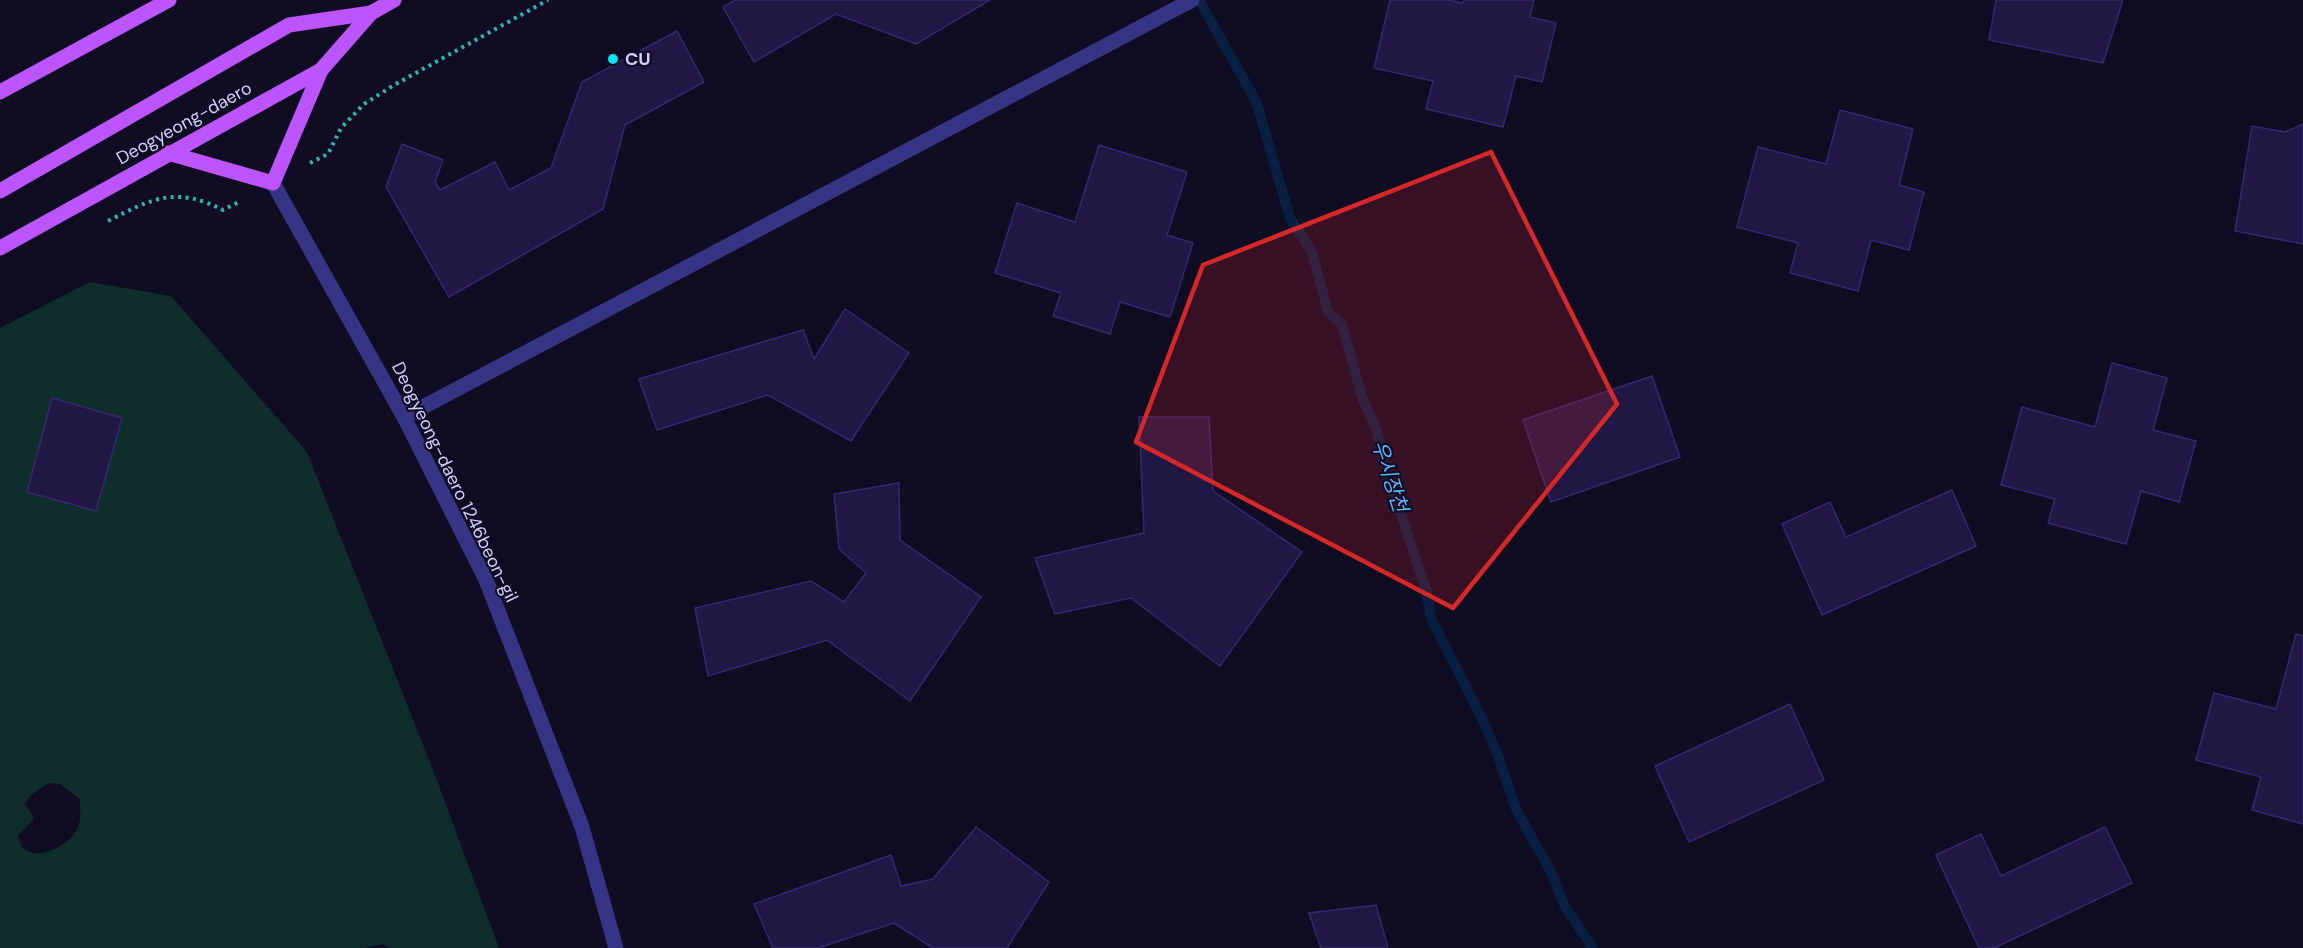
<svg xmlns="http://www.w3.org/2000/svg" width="2303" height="948" viewBox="0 0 2303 948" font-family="'DM Sans','Noto Sans KR',sans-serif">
  <rect width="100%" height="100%" fill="#100c22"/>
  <path fill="#0f2d2b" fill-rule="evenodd" d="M90,282L171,296L307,452L435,775L499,948H390L383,944L364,948H0V328ZM52,399L122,418L96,511L27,492ZM49,783L60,784L80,799C80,809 82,822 76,831C65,850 21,868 18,835L34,819L25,803L32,794Z"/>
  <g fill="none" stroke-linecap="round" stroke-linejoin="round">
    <path stroke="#092045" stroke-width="10" d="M1199,0L1256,101L1290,218L1312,252L1328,312L1342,324L1362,397L1377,431L1383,459L1426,590L1431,618L1482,719L1497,753L1516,809L1552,874L1565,907L1593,948"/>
  </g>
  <g fill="#201744" stroke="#352872" stroke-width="1.5">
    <path d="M735,0H990L916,44L836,14L754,62L723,7Z"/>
    <path d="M1390,0H1448L1463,3L1464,0H1534L1530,17L1556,23L1542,82L1516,76L1503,127L1426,109L1433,81L1374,68Z"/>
    <path d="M1996,0H2123L2103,63L1989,40Z"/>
    <path d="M677,31L704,82L625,125L603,209L449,297L386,187L402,144L443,160L435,182L440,190L495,162L509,190L551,168L582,82Z"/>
    <path d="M1840,110L1913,129L1899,185L1924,192L1909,250L1871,240L1858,291L1790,273L1798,243L1737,227L1758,147L1826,164Z"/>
    <path d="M2303,124V244L2235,231L2252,126L2285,132Z"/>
    <path d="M1099,145L1187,172L1167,235L1193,243L1170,317L1120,302L1110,334L1053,316L1061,293L995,273L1017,203L1075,222Z"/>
    <path d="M845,309L909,353L851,441L768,395L657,430L639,379L803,330L814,359Z"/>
    <path d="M2112,363L2167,378L2153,430L2196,441L2179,502L2141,491L2126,544L2048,523L2055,499L2001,485L2022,407L2095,427Z"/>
    <path d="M1652,376L1680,457L1551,502L1523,420Z"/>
    <path d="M52,398L122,418L96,511L27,492Z"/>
    <path d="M1139,417H1209L1213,491L1302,552L1220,666L1131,598L1055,614L1035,558L1144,533Z"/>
    <path d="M899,483L900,540L981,597L910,701L827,640L708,676L695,608L811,581L844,602L866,573L839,549L834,494Z"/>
    <path d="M1952,490L1976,546L1822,615L1782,524L1830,502L1846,537Z"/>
    <path d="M2296,634L2303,636V824L2252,810L2261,777L2196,760L2214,693L2276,709Z"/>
    <path d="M1790,704L1824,780L1689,842L1655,766Z"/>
    <path d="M976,827L1049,882L1007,948H933L894,923L818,948H773L754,904L891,855L901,886L933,879Z"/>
    <path d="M2105,827L2132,883L1994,948H1979L1936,855L1981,834L2001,876Z"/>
    <path d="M1376,905L1388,948H1321L1309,913Z"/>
  </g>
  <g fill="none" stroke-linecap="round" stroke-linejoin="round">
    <g stroke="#27b9ae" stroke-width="4" stroke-dasharray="3 4.5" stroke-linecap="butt">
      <path d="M310,163L328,154L341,128L364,104L394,85L548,0"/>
      <path d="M108,221C153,198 176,186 223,210L241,201"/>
    </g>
    <g stroke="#363484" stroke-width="15">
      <path d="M273,183L404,417L486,580L582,827L616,948"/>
      <path d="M404,417L1192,0"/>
    </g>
    <g stroke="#bc54ff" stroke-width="15">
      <path d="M0,92L169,0"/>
      <path d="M168,153L273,183L321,70"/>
      <path d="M0,191L289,25L371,13"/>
      <path d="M0,248L321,70L371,13L394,0"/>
    </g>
  </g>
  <path fill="#d62828" fill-opacity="0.2" stroke="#d62828" stroke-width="4.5" stroke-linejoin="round" d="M1491,152L1617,404L1453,608L1136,442L1203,265Z"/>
  <circle fill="#00e4f8" stroke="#100c22" stroke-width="2" cx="613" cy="59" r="6"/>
  <g text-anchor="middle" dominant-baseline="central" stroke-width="4.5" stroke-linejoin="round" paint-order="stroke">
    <g font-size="18" font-weight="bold" fill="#d2cdff" stroke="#100c22" text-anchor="start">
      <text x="625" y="59">CU</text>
    </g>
    <g font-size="18" fill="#d2cdff" stroke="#100c22">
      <text transform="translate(184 123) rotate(-29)">Deogyeong-daero</text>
      <text transform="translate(455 482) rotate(64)">Deogyeong-daero 1246beon-gil</text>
    </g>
    <g font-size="20" font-style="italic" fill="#5bb6ff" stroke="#100c22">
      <text transform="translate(1390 476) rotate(72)">우시장천</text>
    </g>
  </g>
</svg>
